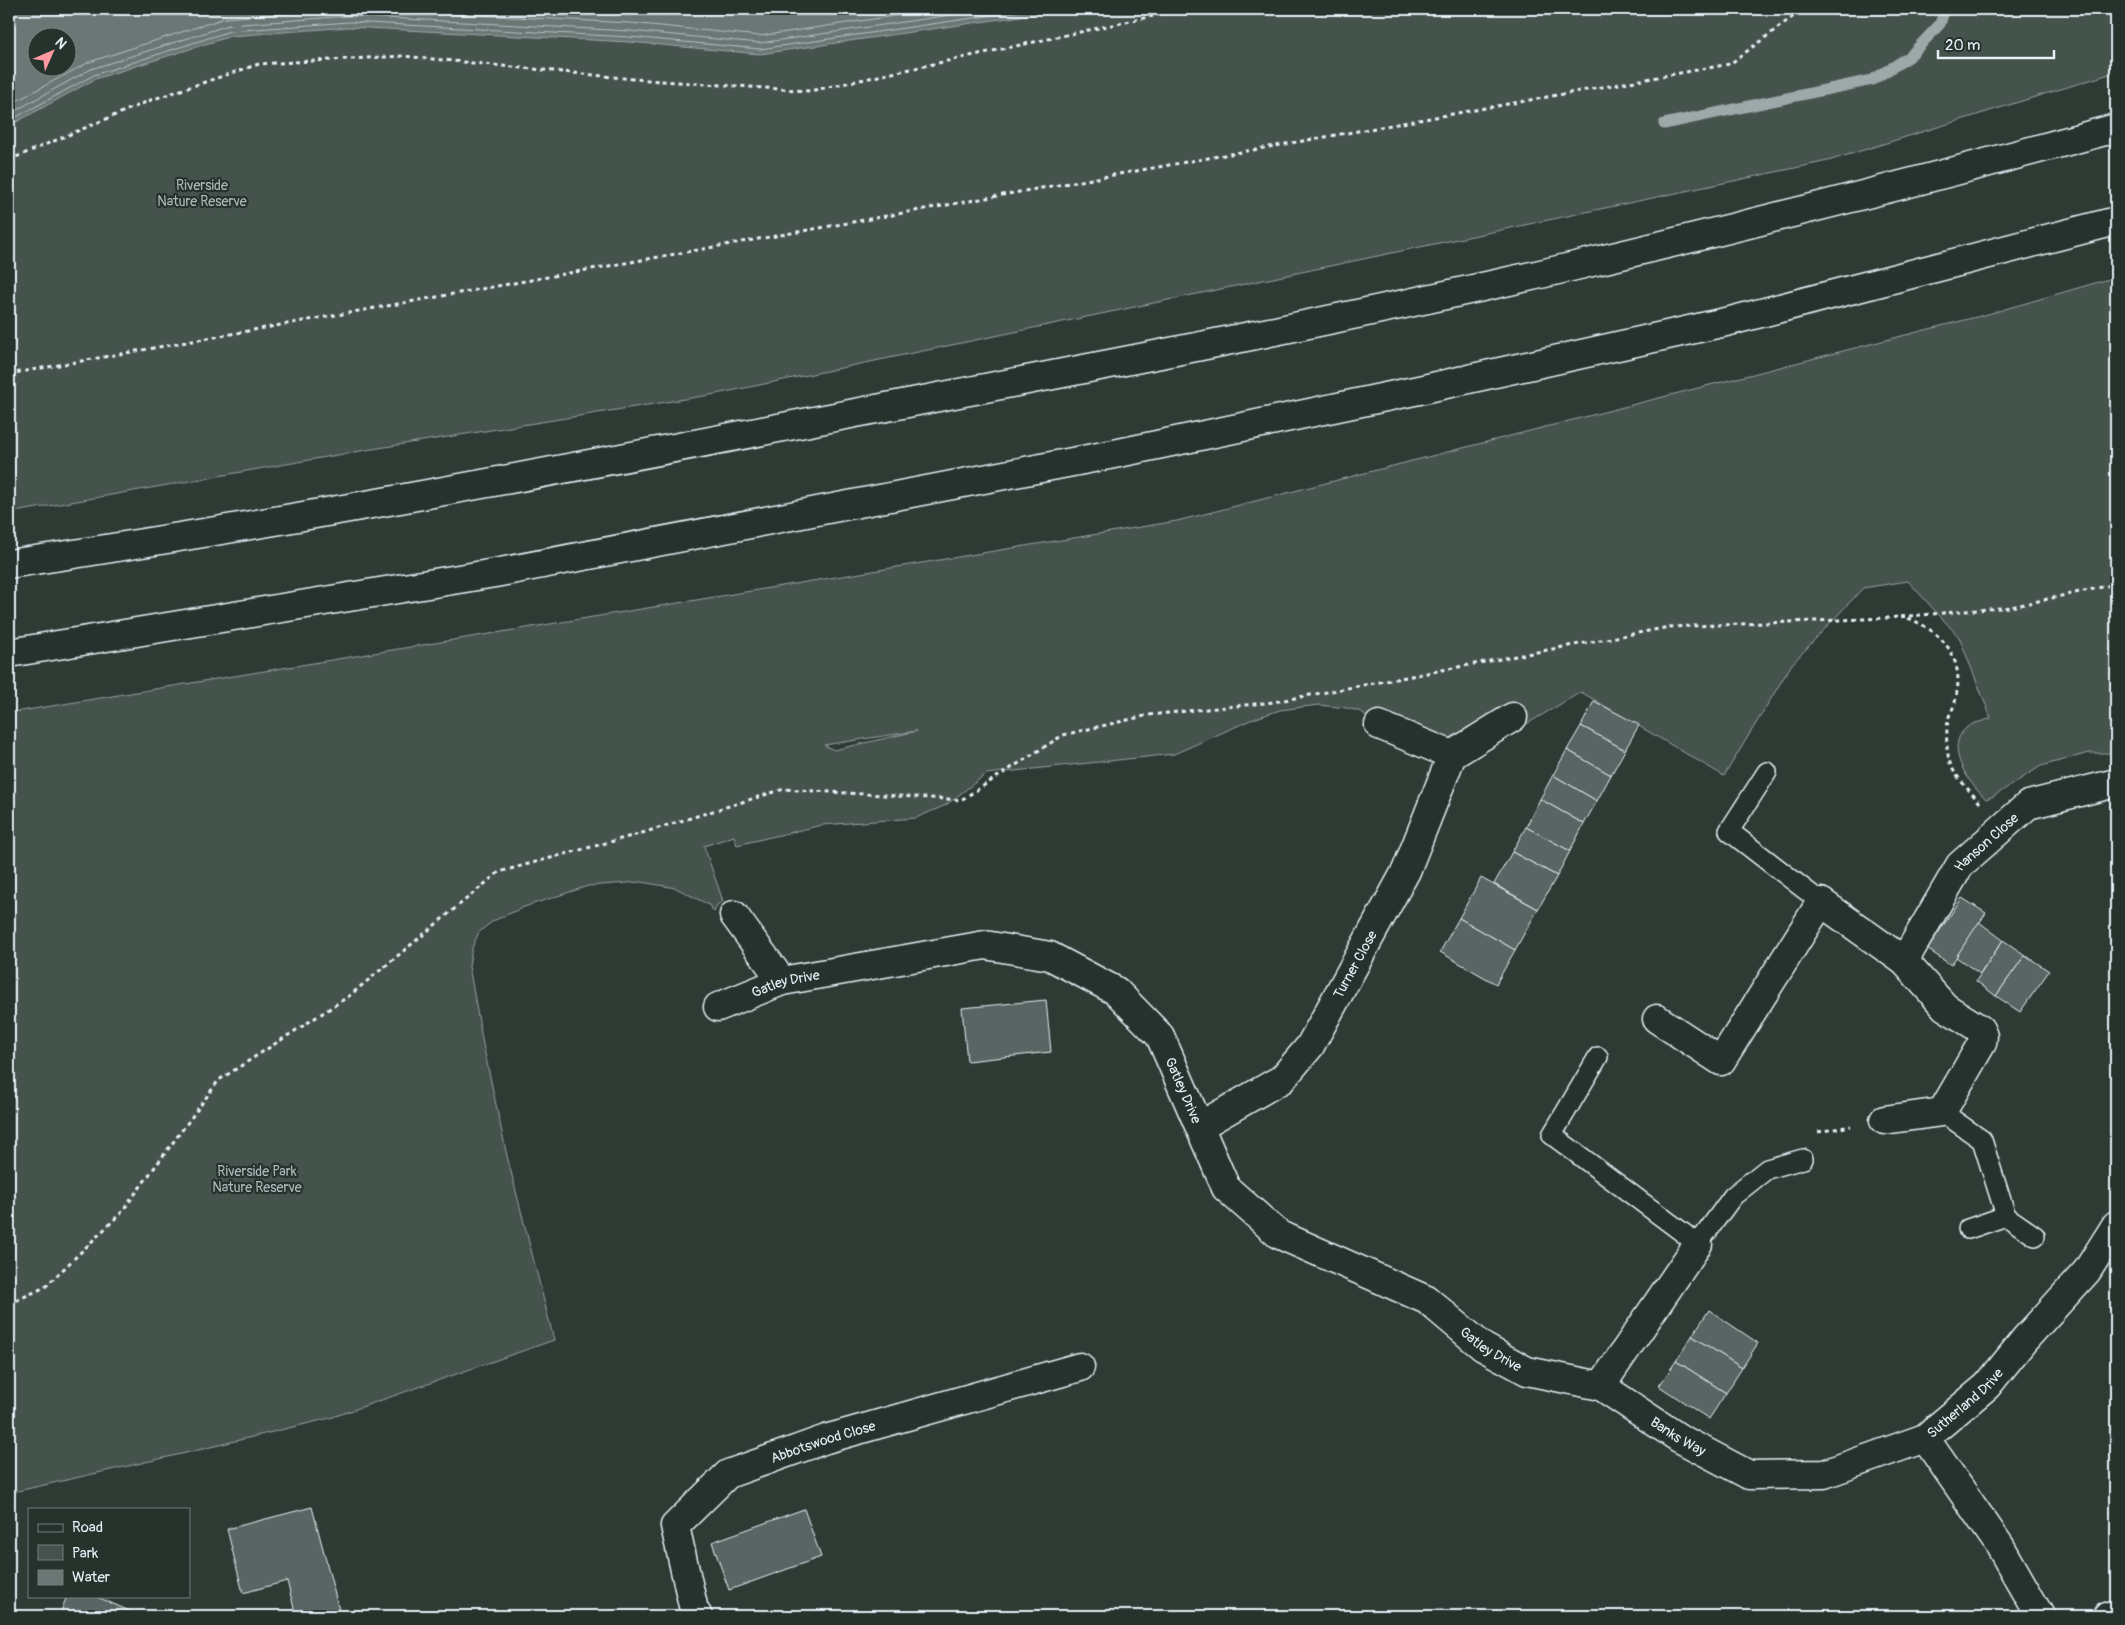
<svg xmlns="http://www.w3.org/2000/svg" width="2125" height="1625" viewBox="0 0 2125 1625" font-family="Pangolin,sans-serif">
  <rect width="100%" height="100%" fill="#2e3b35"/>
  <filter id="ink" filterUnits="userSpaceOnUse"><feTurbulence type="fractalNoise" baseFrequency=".02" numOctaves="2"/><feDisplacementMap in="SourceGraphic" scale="10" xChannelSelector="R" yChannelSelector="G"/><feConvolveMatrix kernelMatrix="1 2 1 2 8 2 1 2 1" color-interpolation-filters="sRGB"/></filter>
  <g filter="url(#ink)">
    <g fill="#45524e" stroke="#96a2a3" fill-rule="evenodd">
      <path d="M9,9H2116V72L1828,161L1221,289L716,394L360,451L9,513ZM38,38H68V68H38Z"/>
      <path d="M2116,277V753H2089L2041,766L1994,796L1986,799C1970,785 1943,748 1966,728C1973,722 1983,722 1991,718L1959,637L1908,581L1863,588L1792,664L1724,776L1581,692L1501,739L1443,744L1369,720L1362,712L1347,708L1318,705L1280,710L1253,719L1174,754L986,774L946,805L916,818L822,825L737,845L734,836L704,846L723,901L717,905L714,912L709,905L676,888L641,882L588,886L524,907L493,921L479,932L472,948L469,966L483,1044L507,1156L554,1340L330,1418L190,1452L9,1493V713L1177,521L1988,314ZM917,731L834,750L824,745L916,731Z"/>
    </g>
    <path fill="#6b7775" stroke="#9da8a9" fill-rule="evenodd" d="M9,9H1069L760,54L629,42L349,27L231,36L95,79L9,126ZM38,38H68V68H38Z"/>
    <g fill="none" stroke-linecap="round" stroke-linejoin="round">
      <g stroke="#b6c0c4" stroke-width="1">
        <path d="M358,9L630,23L760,36L941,9"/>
        <path d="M9,105L89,62L225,18L342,9"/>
        <path d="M9,114L91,69L229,25L349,16L630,31L760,43L992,9"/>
        <path d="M9,121L94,75L230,31L349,22L629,37L760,49L1035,9"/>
      </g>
      <path stroke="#9da8a9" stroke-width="11" d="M1664,124L1872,80L1909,57L1940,24L1945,9"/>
    </g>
    <g fill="#596563" stroke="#e8f1f8">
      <path d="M1594,701L1639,725L1625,750L1581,726Z"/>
      <path d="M1581,726L1625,750L1611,775L1567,750Z"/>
      <path d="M1567,750L1611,775L1597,801L1553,775Z"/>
      <path d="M1553,775L1597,801L1584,824L1540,799Z"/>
      <path d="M1540,799L1584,824L1570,851L1526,827Z"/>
      <path d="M1526,827L1570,851L1557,876L1512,852Z"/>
      <path d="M1512,852L1557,876L1538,909L1494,884Z"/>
      <path d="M1481,878L1538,909L1515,950L1459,918Z"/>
      <path d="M1962,898L1986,913L1951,965L1927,949Z"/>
      <path d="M1459,918L1515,950L1496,984L1440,952Z"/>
      <path d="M1979,922L2003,940L1980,974L1956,957Z"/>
      <path d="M2003,940L2025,955L1996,996L1976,981Z"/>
      <path d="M2025,955L2049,971L2020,1012L1996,996Z"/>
      <path d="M1046,1000L1051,1052L967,1061L962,1008Z"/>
      <path d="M1709,1310L1758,1343L1742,1368L1692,1336Z"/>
      <path d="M1692,1336L1742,1368L1726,1393L1676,1361Z"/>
      <path d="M1676,1361L1726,1393L1709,1419L1659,1386Z"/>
      <path d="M312,1507L339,1610L314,1616H296L287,1581L243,1593L227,1529Z"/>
      <path d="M804,1509L821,1557L729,1590L712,1542Z"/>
      <path d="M67,1596H95L141,1616H59Z"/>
    </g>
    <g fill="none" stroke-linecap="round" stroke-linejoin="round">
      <g stroke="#e8f1f8" stroke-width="22">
        <g id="lane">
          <path d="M1767,772L1729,831L1821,902"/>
          <path d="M1598,1057L1552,1135L1698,1244L1733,1196L1767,1169L1803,1159"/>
          <path d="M1942,1112L1982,1140L2006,1216L2035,1236"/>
          <path d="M1968,1229L2006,1216"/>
        </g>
      </g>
      <g stroke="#e8f1f8" stroke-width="31">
        <g id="street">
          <path d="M1379,725L1452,755"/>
          <path d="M734,915L782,981"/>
          <path id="s1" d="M718,1007L782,981L985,945L1050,956L1116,991L1160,1036L1226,1188L1278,1234L1427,1300L1483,1347L1527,1371L1601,1386L1679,1438L1749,1475L1824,1474L1925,1438L1987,1386L2025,1339L2087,1271L2116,1225"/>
          <path d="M1657,1019L1721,1061L1821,902L1904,961"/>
          <path id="s2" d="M1884,1120L1942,1112L1982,1043L1983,1036L1980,1029L1945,1007L1904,961L1960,865L2028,805L2116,783"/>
          <path id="s3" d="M1200,1126L1282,1079L1310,1046L1406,871L1452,755L1513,717"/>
          <path d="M1601,1386L1698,1244"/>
          <path d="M1925,1438L2000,1546L2040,1616"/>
          <path id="s4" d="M698,1616L694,1610L675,1526L728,1474L826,1439L1080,1367"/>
          <path d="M2107,1616L2116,1613"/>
        </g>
      </g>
      <g stroke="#e8f1f8" stroke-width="31">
        <g id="highway">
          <path d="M9,564C287,522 563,470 840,416C1084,369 1329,323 1571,267C1754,224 1935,177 2116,128"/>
          <path d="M9,653L495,573L1114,454L1419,390L1730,321L2116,221"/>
        </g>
      </g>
      <g stroke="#e8f1f8" stroke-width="3" stroke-dasharray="4 4" stroke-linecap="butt">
        <path d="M9,160L151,100L259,64L403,56L633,79L810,91L1185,9"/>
        <path d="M9,374L1730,64L1803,9"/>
        <path d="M1908,618C1945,633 1966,660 1955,702C1954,708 1949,714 1948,720C1946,733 1946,751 1950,763C1953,774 1972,793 1980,803"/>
        <path d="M1818,1132L1851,1126"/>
        <path d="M9,1304L45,1287L121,1213L219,1080L349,996L499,872L639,834L784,789L961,800L1063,735L1149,715L1274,702L1669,627L1887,618L2011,607L2116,584"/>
      </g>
      <use href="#lane" stroke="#26332d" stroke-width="19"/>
      <use href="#street" stroke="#26332d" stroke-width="28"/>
      <use href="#highway" stroke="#26332d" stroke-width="28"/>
    </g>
  </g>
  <g text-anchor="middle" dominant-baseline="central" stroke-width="4.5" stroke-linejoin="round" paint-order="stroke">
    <g font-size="14" fill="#afb9bc" stroke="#26332d">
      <text x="202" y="185">Riverside<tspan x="202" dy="16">Nature Reserve</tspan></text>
      <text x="257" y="1171">Riverside Park<tspan x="257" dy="16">Nature Reserve</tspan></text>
    </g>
    <g font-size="14" fill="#e8f1f8" stroke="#26332d">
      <text stroke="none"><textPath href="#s2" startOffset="402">Hanson Close</textPath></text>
      <text stroke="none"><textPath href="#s3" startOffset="231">Turner Close</textPath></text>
      <text stroke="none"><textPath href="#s1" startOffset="72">Gatley Drive</textPath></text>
      <text stroke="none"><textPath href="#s1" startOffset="538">Gatley Drive</textPath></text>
      <text stroke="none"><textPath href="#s1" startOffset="958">Gatley Drive</textPath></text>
      <text stroke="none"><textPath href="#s1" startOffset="1484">Sutherland Drive</textPath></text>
      <text stroke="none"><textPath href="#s1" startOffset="1168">Banks Way</textPath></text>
      <text stroke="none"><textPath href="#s4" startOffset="268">Abbotswood Close</textPath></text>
    </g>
  </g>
  <rect width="2125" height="1625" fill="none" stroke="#26332d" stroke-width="30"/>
  <rect x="15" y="15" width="2095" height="1595" fill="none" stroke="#e8f1f8" stroke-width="2" filter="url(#ink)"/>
  <rect x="28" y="1508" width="162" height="90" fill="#26332d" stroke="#747f7e"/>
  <rect x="38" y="1524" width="25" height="8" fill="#26332d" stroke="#747f7e"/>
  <text x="72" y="1532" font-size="15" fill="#e8f1f8">Road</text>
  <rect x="38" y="1545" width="25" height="15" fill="#45524e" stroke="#747f7e"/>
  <text x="72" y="1558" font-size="15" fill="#e8f1f8">Park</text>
  <rect x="38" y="1570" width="25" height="15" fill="#6b7775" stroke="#747f7e"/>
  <text x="72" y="1582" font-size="15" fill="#e8f1f8">Water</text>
  <g transform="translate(52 52) rotate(45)"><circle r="24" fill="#26332d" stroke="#747f7e"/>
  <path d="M0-4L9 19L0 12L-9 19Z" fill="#ff9aa2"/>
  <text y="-8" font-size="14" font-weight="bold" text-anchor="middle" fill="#e8f1f8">N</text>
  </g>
  <path d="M1938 50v8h116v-8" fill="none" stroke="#e8f1f8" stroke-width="2.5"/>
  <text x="1945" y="50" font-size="15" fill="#e8f1f8" stroke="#26332d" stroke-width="4" paint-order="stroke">20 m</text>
</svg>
